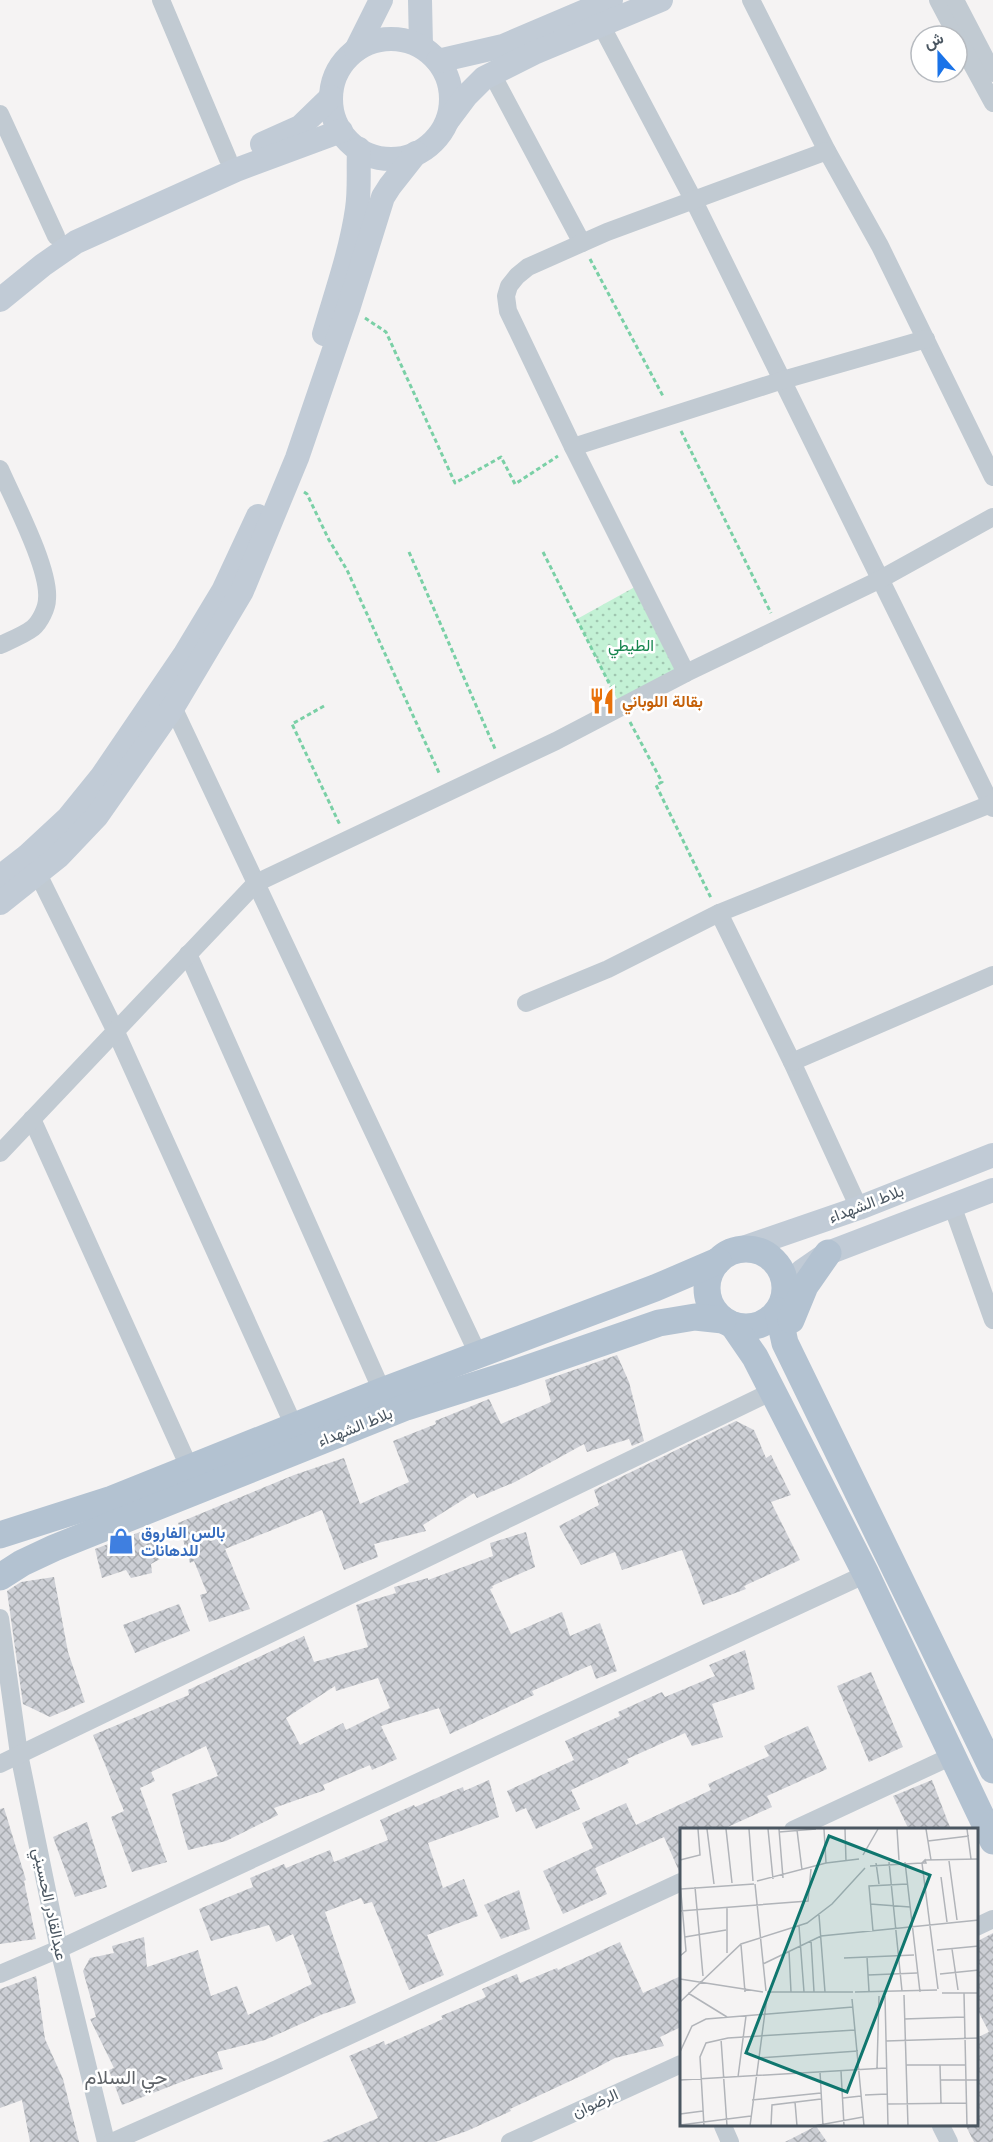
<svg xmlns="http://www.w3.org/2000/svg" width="993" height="2142" viewBox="0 0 993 2142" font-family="Montserrat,Vazirmatn,sans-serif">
  <defs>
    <pattern id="park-dots" width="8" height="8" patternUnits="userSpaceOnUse" patternTransform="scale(1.5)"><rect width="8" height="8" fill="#c3f1d5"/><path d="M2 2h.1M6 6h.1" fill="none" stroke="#a0c6b0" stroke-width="1.8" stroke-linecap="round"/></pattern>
    <pattern id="building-cross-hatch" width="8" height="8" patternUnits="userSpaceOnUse" patternTransform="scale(1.5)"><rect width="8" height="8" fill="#cdcfd5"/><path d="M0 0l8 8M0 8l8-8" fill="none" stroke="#a8abb0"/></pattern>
  </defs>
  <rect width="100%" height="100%" fill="#f5f3f3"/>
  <path fill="url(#park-dots)" d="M642,583L686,673L621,707L577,619Z"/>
  <g fill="url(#building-cross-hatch)" fill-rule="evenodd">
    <path d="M617,1355L629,1382L644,1441L632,1446L629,1439L587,1452L584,1444L515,1482L477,1498L474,1493L423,1525L426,1531L374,1544L378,1557L344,1570L322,1510L225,1549L250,1609L209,1622L200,1595L207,1593L194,1561L190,1563L178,1523L294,1475L344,1458L360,1504L409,1482L393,1441L436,1424L435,1421L489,1399L501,1424L551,1402L545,1380Z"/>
    <path d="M736,1421L754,1430L766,1458L771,1455L791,1495L771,1502L800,1560L744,1586L746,1589L703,1605L682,1550L622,1570L615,1552L581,1565L559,1526L599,1505L594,1490Z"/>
    <path d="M148,1529L160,1559L151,1564L152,1573L131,1578L126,1570L102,1578L95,1549Z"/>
    <path d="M526,1532L535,1567L492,1586L493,1588L490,1589L511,1634L562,1612L570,1636L600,1623L617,1671L596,1679L591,1665L532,1691L534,1695L450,1734L439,1708L381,1726L397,1759L372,1770L370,1765L323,1785L325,1790L274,1808L278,1815L226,1841L188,1850L172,1794L218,1776L206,1746L151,1772L155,1781L140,1788L167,1862L132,1872L111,1817L124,1811L93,1735L189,1695L188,1690L304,1636L314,1662L368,1647L356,1605L396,1593L394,1587L428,1578V1580L493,1556L490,1543ZM378,1678L390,1708L346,1730L343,1723L300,1745L286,1718L335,1686L336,1691Z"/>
    <path d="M54,1577L68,1652L85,1702L50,1717L23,1704L7,1591L21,1582Z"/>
    <path d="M179,1604L190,1631L135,1653L123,1625Z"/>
    <path d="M745,1650L755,1689L712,1704L723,1737L692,1746L685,1733L627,1759L629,1763L571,1790L580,1809L536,1829L526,1808L516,1812L507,1791L574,1760L565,1741L620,1716L618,1712L662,1692L665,1697L715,1676L709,1665Z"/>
    <path d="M871,1672L903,1747L869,1762L837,1686Z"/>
    <path d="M808,1726L827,1769L767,1796L772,1807L721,1830H681V1871H679L664,1837L595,1868L607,1894L563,1914L543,1871L593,1848L582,1823L626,1803L636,1825L711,1790L708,1784L769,1756L764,1746Z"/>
    <path d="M489,1780L499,1817L428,1843L443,1888L464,1879L478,1916L427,1935L444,1975L409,1990L372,1902L364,1904L361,1898L325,1912L356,2003L323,2014L265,2040L217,2052L223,2069L189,2079L122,2105L109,2070L114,2068L90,2019L96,2017L83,1971L90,1958L114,1953L112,1946L144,1937L147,1967L198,1950L211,1996L237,1986L248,2015L312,1984L293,1934L276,1942L269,1925L211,1941L199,1909L253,1887L250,1878L284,1864L286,1868L330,1850L334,1862L388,1840L380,1820L414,1805L415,1807L463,1787L464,1791Z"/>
    <path d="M932,1780L951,1830H909L893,1796Z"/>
    <path d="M4,1808L26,1880L24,1881L36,1939L0,1944V1809Z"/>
    <path d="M87,1822L107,1887L75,1897L53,1837Z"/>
    <path d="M519,1890L530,1929L501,1939L484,1905Z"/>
    <path d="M993,1933V2142H974L966,2126H976V2038L989,2032L976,2007V1942Z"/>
    <path d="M620,1942L643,1993L681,1976V2027L660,2037L664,2046L615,2058L581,2076L510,2109L511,2111L467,2131L435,2142H322L378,2118L349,2056L384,2041L385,2045L443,2019L441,2016L486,1997L482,1989L517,1974L520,1983L557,1968L558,1970Z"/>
    <path d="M36,1976L45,2039L63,2079L79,2142H30L22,2100L0,2108V1989Z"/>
    <path d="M816,2126L827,2142H785Z"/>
  </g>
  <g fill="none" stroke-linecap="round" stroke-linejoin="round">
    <g stroke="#7ad0a6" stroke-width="3" stroke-dasharray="4.5 3" stroke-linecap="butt">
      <path d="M590,259L664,398"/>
      <path d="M365,318L386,332L455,483L501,457L515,484L558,456"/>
      <path d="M681,431L771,613"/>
      <path d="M304,492L307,494L329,540L347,570L440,775"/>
      <path d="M409,552L496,751"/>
      <path d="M543,552L614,693"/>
      <path d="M324,706L292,724L340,825"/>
      <path d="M630,722L662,782L656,785L711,898"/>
    </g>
    <g stroke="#c1cad2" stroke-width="18">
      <path d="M161,0L228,159"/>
      <path d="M751,0L827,151L880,246L993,477"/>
      <path d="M938,0L957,36"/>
      <path d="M955,0L993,73"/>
      <path d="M601,25L693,199L993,808"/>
      <path d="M957,37L993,103"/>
      <path d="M492,74L582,243"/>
      <path d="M0,114L56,236"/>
      <path d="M573,447L783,380L926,339"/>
      <path d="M0,469C13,499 50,569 47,599C47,608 40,622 33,628C24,635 11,640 0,645"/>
      <path d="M686,673L573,447L508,311L506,296L509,286L517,276L528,267L607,232L827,151"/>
      <path d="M173,707L478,1354"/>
      <path d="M38,874L115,1030L294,1426"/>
      <path d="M719,913L792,1062L859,1208"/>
      <path d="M188,954L382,1391"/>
      <path d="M526,1003L608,969L719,913L993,803"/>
      <path d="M792,1062L993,975"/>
      <path d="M32,1119L190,1469"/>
      <path d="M0,1153L256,883L556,741L686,673L879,580L993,517"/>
      <path d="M952,1205L993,1320"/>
      <path d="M0,1618L19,1754L59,1949L106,2142"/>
      <path d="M0,1764L773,1391"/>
      <path d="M793,1830L952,1756"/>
      <path d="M976,1927L993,1919"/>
      <path d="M0,1974L59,1949L866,1574"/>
      <path d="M723,2126L730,2142"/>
      <path d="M941,2126L949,2142"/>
      <path d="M112,2142L277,2069L681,1882"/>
      <path d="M510,2142L681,2064"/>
    </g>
    <g stroke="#c1cbd6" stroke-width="24">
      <path d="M420,0L421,46"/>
      <circle cx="391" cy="99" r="60"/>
      <path d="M356,50L381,0"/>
      <path d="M438,61L503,46L611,0"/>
      <path d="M448,120L466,96L484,78L534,53L661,0"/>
      <path d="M262,144L300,127L331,97"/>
      <path d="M0,300L43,265L76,242L236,170L341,131"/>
      <path d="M324,334C336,293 351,251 357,209C360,189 358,169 359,149"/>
      <path d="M0,877L27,856L68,818L102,776L185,654L223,591L258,516"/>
      <path d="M0,903L59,856L97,816L173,707L242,591L297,458L349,306L383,197L390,186L416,153"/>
      <path d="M737,1250L859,1208L993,1155"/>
      <path d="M784,1295L802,1271L828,1253L993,1190"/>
    </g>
    <g stroke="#b3c2d1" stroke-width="27">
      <circle cx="746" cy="1288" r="39"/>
      <path d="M778,1311L785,1343L993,1770"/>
      <path d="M791,1320L805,1286L828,1253"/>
      <path d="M733,1325L755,1357L866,1574L993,1841"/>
      <path d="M0,1535L112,1499L382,1391L655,1288L718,1261"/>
      <path d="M0,1577L22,1563L54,1548L406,1407L514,1373L659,1323L695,1317L723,1320"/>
    </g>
  </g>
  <defs>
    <g id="restaurant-bare" transform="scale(2.07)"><path d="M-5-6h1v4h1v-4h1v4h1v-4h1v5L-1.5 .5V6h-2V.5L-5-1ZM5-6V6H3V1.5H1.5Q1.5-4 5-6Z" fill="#e8710a" stroke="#fff" stroke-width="2.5" paint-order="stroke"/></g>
    <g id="shop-bare" transform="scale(2.07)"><path d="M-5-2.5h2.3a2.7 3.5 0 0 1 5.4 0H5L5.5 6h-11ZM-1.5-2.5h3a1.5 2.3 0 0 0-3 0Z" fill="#3f7fe0" stroke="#fff" stroke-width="2.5" paint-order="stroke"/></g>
  </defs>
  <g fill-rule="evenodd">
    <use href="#restaurant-bare" x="602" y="701"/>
    <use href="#shop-bare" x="121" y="1541"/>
  </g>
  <g text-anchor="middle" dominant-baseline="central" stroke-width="5" stroke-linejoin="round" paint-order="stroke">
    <g font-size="16" fill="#17864f" stroke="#fff">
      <text x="631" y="645">الطيطي</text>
    </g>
    <g font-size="16" font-weight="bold" fill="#c56008" stroke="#fff" text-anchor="start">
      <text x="622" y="701">بقالة اللوباني</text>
    </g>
    <g font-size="16" fill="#4a5661" stroke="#fff">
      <text transform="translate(866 1204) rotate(-21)">بلاط الشهداء</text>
      <text transform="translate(355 1427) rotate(-22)">بلاط الشهداء</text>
      <text transform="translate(50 1904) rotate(78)">عبدالقادر الحسيني</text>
      <text transform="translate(595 2103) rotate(-24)">الرضوان</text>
    </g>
    <g font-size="16" font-weight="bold" fill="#366cbe" stroke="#fff" text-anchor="start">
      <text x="141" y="1532">بالس الفاروق<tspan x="141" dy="18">للدهانات</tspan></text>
    </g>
    <g font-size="20" fill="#5f6368" stroke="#fff">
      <text x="126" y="2077">حي السلام</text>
    </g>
  </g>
  <g transform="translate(680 1828)">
    <rect width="298" height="298" fill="#f5f3f3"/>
    <path fill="none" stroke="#b1b4b9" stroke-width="1.5" d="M27,1L34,56M46,1L52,55M69,1L73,53M88,1L93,51M99,1L103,50M144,1L146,35M165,1L166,33M217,1L219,32M246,1L251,32M287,1L291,31M117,2L122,42M99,4L136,1M248,13L289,8M183,27L198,1M0,32L20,27L18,1M245,32L299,31M269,33L277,92M209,34L222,163M225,34L240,164M196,35L199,56M242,35L245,32L246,35H242L258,161M190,38L242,35M261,49L267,94M77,53L146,35L179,31M0,54L6,123L0,128M75,56L86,163M15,59L23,148M1,61L74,56M190,76L230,79M47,80V125M0,83L128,73L131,41M139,87L145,164M119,98L124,164M193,103L189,58L227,56M5,109L46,102M131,112L134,164M61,117L65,164M272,121L278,162M257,122L299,118M109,123L111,164M187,129L189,163M164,130L234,127M83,136L141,108L299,92M260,146L299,142M188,147L237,145M0,151L83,164M87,164H173M175,164L257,162M8,165L47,189M262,165H299M284,165L287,298M224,167L228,298M205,168L208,298M172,171L184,298M0,174L61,116L127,95L152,76L185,40M224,191L284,189M41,211L47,298M206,213L299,210M0,224L12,198L26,191L173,179M77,230L178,223M226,237H285M260,237L261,275M197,240L199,168M161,243L164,298M140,244L143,298M58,249L66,188M0,252L206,240M260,252H299M185,267L207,266M163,270L181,268M72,272L141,265M115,274L117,298M207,276L287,275M0,286L23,283M0,297L71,288M24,298L20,229L26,215L48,210L175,202M70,298L87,169M91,298L92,277L141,271M134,298L183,289M228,298L299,297"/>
    <path fill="#0f766e" fill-opacity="0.15" stroke="#0f766e" stroke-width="3" d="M149,8L250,47L167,264L66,225Z"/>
    <rect width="298" height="298" fill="none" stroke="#4a5661" stroke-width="3"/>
  </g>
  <g transform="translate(939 54) rotate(339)"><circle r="28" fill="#ffffff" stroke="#b7bbc0" stroke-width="1.5"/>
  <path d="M0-4.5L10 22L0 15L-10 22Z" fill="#1a73e8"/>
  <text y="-9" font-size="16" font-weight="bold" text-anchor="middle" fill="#4a5661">ش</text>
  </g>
</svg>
